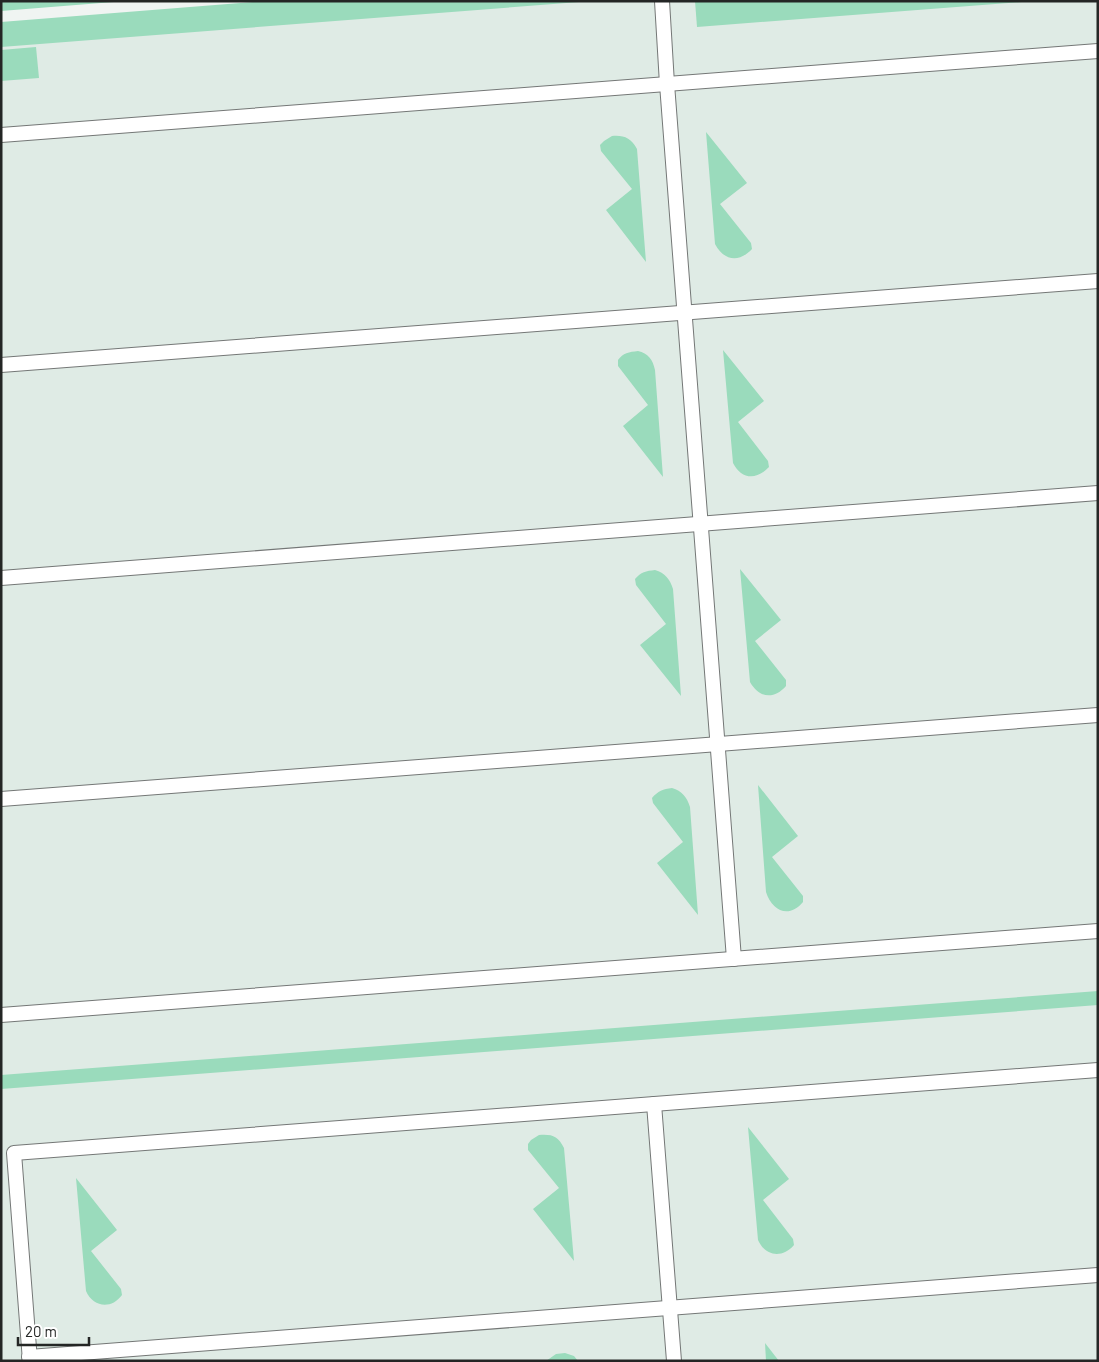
<svg xmlns="http://www.w3.org/2000/svg" width="1099" height="1362" viewBox="0 0 1099 1362" font-family="Barlow,sans-serif">
  <rect width="100%" height="100%" fill="#f0f4f2"/>
  <path fill="#dfebe5" d="M512,1H1098V1361H1V45Z"/>
  <g fill="#9adbbc">
    <path d="M10,1H126L1,11V2Z"/>
    <path d="M267,1H592L1,47V22Z"/>
    <path d="M695,1H1034L697,27Z"/>
    <path d="M36,47L39,78L1,81V50Z"/>
    <path d="M706,132L747,183L720,204L751,243L752,249C739,263 724,261 715,244Z"/>
    <path d="M612,136C624,135 631,138 637,149L646,262L606,210L632,189L601,151L600,145L604,141Z"/>
    <path d="M723,350L764,401L738,422L768,461L769,467C756,481 741,479 733,463Z"/>
    <path d="M638,351C648,353 653,360 655,370L663,477L623,426L648,405L618,366V360C623,353 629,352 638,351Z"/>
    <path d="M740,569L781,620L755,641L786,680V686C774,700 759,698 750,682Z"/>
    <path d="M655,570C665,573 670,579 673,589L681,696L640,645L666,624L636,585L635,579C641,572 646,571 655,570Z"/>
    <path d="M758,785L798,836L772,857L803,896V902C789,919 772,911 766,892Z"/>
    <path d="M672,788C682,791 687,797 690,807L698,915L657,863L683,842L653,803L652,798C658,791 663,789 672,788Z"/>
    <path d="M1098,991V1005L1,1089V1075Z"/>
    <path d="M748,1127L789,1179L763,1200L793,1239L794,1245C782,1259 765,1256 758,1240Z"/>
    <path d="M539,1135C552,1134 558,1136 564,1148L574,1261L533,1209L559,1188L528,1150V1144L531,1140Z"/>
    <path d="M76,1178L117,1230L91,1251L121,1289L122,1295C111,1310 93,1307 86,1291Z"/>
    <path d="M765,1343L779,1361H766Z"/>
    <path d="M565,1353L574,1356L578,1361H546L556,1354Z"/>
  </g>
  <g fill="none" stroke-linecap="round" stroke-linejoin="round">
    <g stroke="#747776" stroke-width="16">
      <g id="lane">
        <path d="M662,1L667,84L734,959"/>
        <path d="M1,135L1098,51"/>
        <path d="M1,365L1098,281"/>
        <path d="M1,578L1098,493"/>
        <path d="M1,799L1098,715"/>
        <path d="M1,1015L1098,931"/>
        <path d="M654,1104L674,1361"/>
        <path d="M29,1357L1098,1275"/>
        <path d="M30,1361L14,1153L1098,1070"/>
      </g>
    </g>
    <use href="#lane" stroke="#fff" stroke-width="14"/>
  </g>
  <rect width="1099" height="1362" fill="none" stroke="#242625" stroke-width="5"/>
  <path d="M18 1337v8h71v-8" fill="none" stroke="#242625" stroke-width="2.5"/>
  <text x="25" y="1337" font-size="15" fill="#242625" stroke="#ffffff" stroke-width="4" paint-order="stroke">20 m</text>
</svg>
